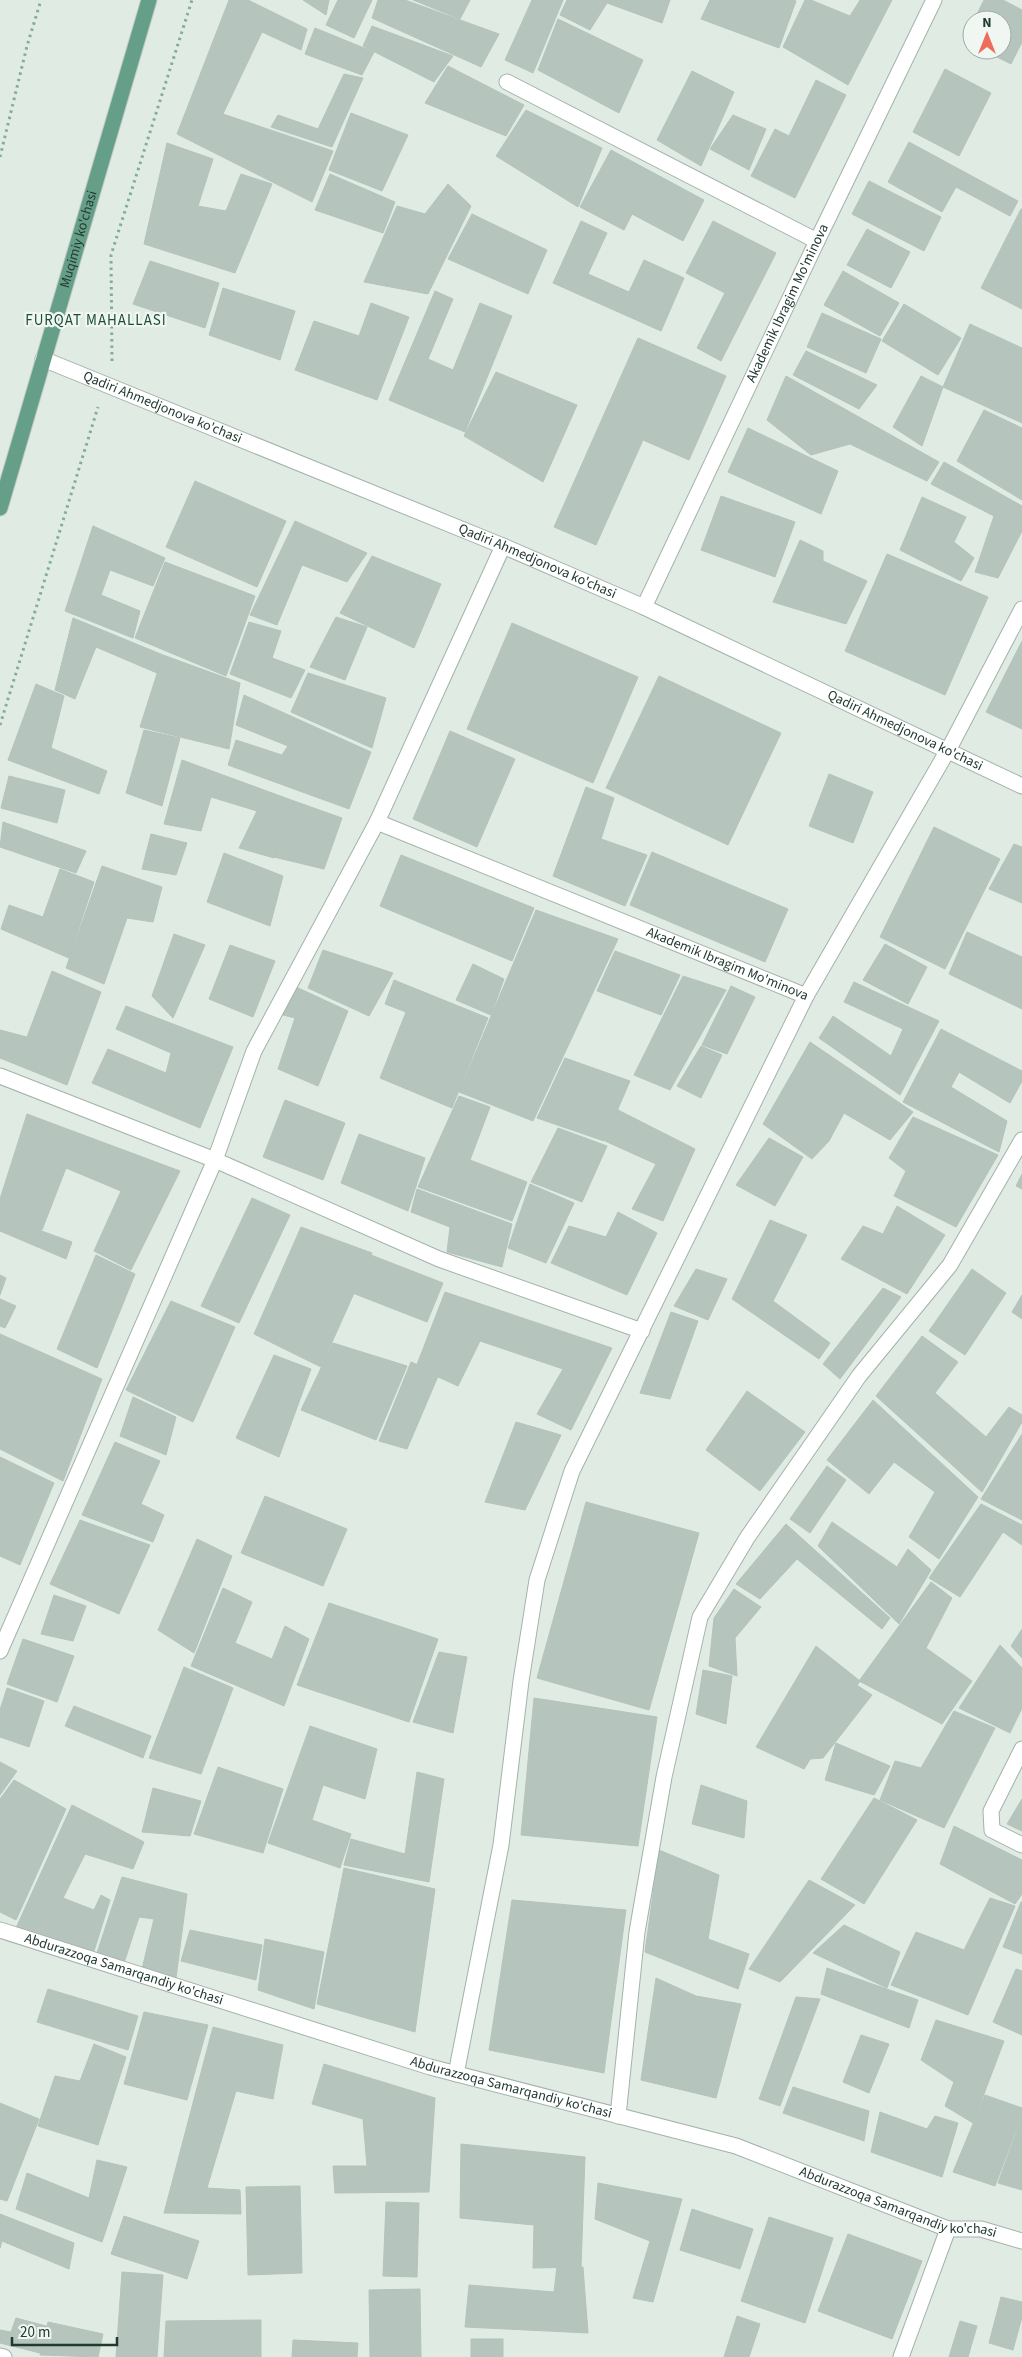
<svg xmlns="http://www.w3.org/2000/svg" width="1022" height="2357" viewBox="0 0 1022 2357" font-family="'Source Sans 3',sans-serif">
  <rect width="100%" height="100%" fill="#e0ebe4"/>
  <g fill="#b5c5bd" stroke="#b3c4bb">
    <path d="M229,0H248L307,29L301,50L262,32L223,114L333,151L312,202L177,134Z"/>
    <path d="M303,0H329L326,15Z"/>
    <path d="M338,0H372L354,38L326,25Z"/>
    <path d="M378,0H405L499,34L481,67L372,18Z"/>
    <path d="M413,0H470L460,19Z"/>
    <path d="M532,0H563L533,73L505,60Z"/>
    <path d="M567,0H670L662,23L607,3L590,30L560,15Z"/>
    <path d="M710,0H793L796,1L779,48L701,19Z"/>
    <path d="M805,0H811L850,16L860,0H892L848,85L783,47Z"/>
    <path d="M984,0H1003L1022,10V42L1011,64L983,50H1002V20H974Z"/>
    <path d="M558,19L643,60L619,113L538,70Z"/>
    <path d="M972,24V45L964,41Z"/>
    <path d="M372,26L453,56L434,82L363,46Z"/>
    <path d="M315,28L374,52L362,75L305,54Z"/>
    <path d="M448,66L524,105L506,136L425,103Z"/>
    <path d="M945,69L991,93L959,156L913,132Z"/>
    <path d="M692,71L734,92L701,166L657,140Z"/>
    <path d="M344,74L363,78L332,147L271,127L278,115L318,129Z"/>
    <path d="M816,80L846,95L795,198L751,176L775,129L789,136Z"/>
    <path d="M526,110L602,148L578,207L496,156Z"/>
    <path d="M351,113L408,135L382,191L329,170Z"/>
    <path d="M733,115L766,129L749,170L710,149Z"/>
    <path d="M909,142L1018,201L1010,216L956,187L942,212L888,182Z"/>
    <path d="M167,143L213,159L198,206L226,211L241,174L272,184L235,273L144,244Z"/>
    <path d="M611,150L704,200L683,241L632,214L624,230L580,207Z"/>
    <path d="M330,174L395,202L383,233L315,210Z"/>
    <path d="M869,181L941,217L924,251L852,214Z"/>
    <path d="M448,184L471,206L428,294L364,282L397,206L425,214Z"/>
    <path d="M1021,209H1022V309L981,288Z"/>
    <path d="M472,214L547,250L528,294L448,259Z"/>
    <path d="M581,221L607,233L588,274L629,292L644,260L684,278L661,331L553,283Z"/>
    <path d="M713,221L776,253L721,361L697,348L725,293L686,273Z"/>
    <path d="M867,229L910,252L891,288L847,265Z"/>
    <path d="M150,261L219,283L205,328L133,304Z"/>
    <path d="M843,271L899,303L880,336L824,305Z"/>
    <path d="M223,288L295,311L280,360L209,335Z"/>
    <path d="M435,291L453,299L428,359L453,370L480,303L512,316L465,432L389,400Z"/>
    <path d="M371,303L409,317L377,400L295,370L314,321L359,336Z"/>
    <path d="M904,304L961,338L938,375L882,341Z"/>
    <path d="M822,313L881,339L866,373L807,347Z"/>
    <path d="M970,324L1022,348V423L943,387Z"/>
    <path d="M638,338L726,376L689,460L643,440L596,545L554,527Z"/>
    <path d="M806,351L877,385L859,409L793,375Z"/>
    <path d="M496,372L577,405L543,482L464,436Z"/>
    <path d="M786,376L939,462L927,481L850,444L811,455L767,420Z"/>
    <path d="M921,376L943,387L922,446L893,427Z"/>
    <path d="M984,410L1022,428V500L957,461Z"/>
    <path d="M748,428L838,471L821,514L728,472Z"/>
    <path d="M944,462L1022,506V531L998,578L975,572L994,516L931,484Z"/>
    <path d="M195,481L286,521L257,587L166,547Z"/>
    <path d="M721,496L795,522L775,577L701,550Z"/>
    <path d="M922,497L966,517L954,542L974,558L961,581L900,550Z"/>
    <path d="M295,521L367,553L347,582L302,565L277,625L250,615Z"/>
    <path d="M93,526L165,558L153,586L110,570L101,595L140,611L133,638L65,611Z"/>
    <path d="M800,540L823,551V561L867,581L846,624L773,602Z"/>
    <path d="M887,554L988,597L945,695L845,651Z"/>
    <path d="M372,556L441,584L414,648L340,613Z"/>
    <path d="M165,562L255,596L226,676L135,638Z"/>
    <path d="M336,617L367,627L345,680L310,667Z"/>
    <path d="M73,618L163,655L157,673L96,647L75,699L55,690Z"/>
    <path d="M249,622L281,631L272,658L305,670L291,698L230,674Z"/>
    <path d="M512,623L638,677L593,783L467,729Z"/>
    <path d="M1022,641V729L986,712Z"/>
    <path d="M163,655L240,683L229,749L140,727Z"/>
    <path d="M308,673L386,698L372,748L291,712Z"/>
    <path d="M659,676L781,733L728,845L606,788Z"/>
    <path d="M36,684L64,696L51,748L107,771L99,794L8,760Z"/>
    <path d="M244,695L371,752L349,809L228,765L236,740L282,755L288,746L236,725Z"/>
    <path d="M144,730L180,738L162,806L126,793Z"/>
    <path d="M450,731L515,759L477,847L413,819Z"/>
    <path d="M182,760L294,801L274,858L239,848L257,811L211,797L201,831L164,824Z"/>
    <path d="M829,774L873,792L853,843L809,826Z"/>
    <path d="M9,776L65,790L57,823L1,808Z"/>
    <path d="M586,787L614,798L601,839L647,855L625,906L553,876Z"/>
    <path d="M294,801L342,818L324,869L274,857Z"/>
    <path d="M3,822L86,851L76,873L0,847Z"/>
    <path d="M934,827L1000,859L945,969L880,937Z"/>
    <path d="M151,834L187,843L176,875L142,869Z"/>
    <path d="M1014,844L1022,847V903L989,889Z"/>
    <path d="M652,852L788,909L765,962L630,905Z"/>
    <path d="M224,853L283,876L270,926L207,902Z"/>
    <path d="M401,855L534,908L512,961L380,906Z"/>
    <path d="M102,866L162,887L153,922L127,918L104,984L66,968Z"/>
    <path d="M60,869L94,882L69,958L1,929L9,905L43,917Z"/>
    <path d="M536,910L618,939L533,1121L459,1092Z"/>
    <path d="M967,932L1022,957V1009L949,974Z"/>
    <path d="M174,934L205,945L173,1018L152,996Z"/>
    <path d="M885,944L927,967L908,1004L863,980Z"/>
    <path d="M230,945L275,961L253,1017L209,999Z"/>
    <path d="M323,950L393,973L369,1016L308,988Z"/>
    <path d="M615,951L680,975L661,1015L597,991Z"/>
    <path d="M473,964L504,979L491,1015L456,1000Z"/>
    <path d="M52,971L101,992L67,1085L0,1058V1030L27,1037Z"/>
    <path d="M683,976L726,990L670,1090L634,1075Z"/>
    <path d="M394,980L488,1018L452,1108L380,1078L406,1012L385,1004Z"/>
    <path d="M854,982L939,1021L900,1095L819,1038L833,1016L891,1056L903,1029L844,1002Z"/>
    <path d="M294,986L348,1011L318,1086L278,1069L295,1018L283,1015Z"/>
    <path d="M731,986L755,997L727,1054L702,1045Z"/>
    <path d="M126,1006L233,1047L200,1128L92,1083L108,1049L166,1073L171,1053L116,1029Z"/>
    <path d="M941,1029L1022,1071V1081L1010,1103L959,1072L951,1087L1007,1121L999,1152L903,1102Z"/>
    <path d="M810,1042L913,1112L890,1140L844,1113L829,1141L812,1159L763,1124Z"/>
    <path d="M701,1046L722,1055L701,1098L677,1086Z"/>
    <path d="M565,1058L630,1081L604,1141L537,1118Z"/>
    <path d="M459,1096L490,1107L470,1160L527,1182L512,1221L418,1187Z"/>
    <path d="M285,1100L345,1123L323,1180L263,1157Z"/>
    <path d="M618,1110L695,1149L663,1221L632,1209L656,1164L605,1141Z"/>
    <path d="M27,1114L180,1171L131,1270L94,1251L121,1191L66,1168L42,1230L0,1219V1199Z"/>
    <path d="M913,1117L998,1155L956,1227L894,1196L906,1171L889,1158Z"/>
    <path d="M558,1128L607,1146L582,1202L531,1182Z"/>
    <path d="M359,1134L425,1158L408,1211L341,1183Z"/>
    <path d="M769,1138L803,1157L775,1206L736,1185Z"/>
    <path d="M1022,1174V1189L1016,1186Z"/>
    <path d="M530,1184L574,1203L546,1263L508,1248Z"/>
    <path d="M417,1189L512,1224L502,1267L447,1252L450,1227L411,1212Z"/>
    <path d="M252,1198L290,1215L239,1323L201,1306Z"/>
    <path d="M897,1206L945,1235L907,1294L841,1259L863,1226L883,1234Z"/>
    <path d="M618,1212L657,1233L627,1295L551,1263L569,1226L606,1237Z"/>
    <path d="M0,1216L72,1242L66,1259L0,1231Z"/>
    <path d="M770,1220L807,1235L773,1301L830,1343L819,1359L732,1299Z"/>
    <path d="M301,1227L372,1253L321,1367L254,1334Z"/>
    <path d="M96,1255L135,1274L97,1368L57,1349Z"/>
    <path d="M371,1255L443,1283L427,1322L350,1292Z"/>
    <path d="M696,1269L727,1279L708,1320L674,1306Z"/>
    <path d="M972,1269L1006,1293L965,1355L929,1331Z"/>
    <path d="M0,1275L6,1278L0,1295Z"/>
    <path d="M883,1288L901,1297L840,1379L823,1364Z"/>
    <path d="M445,1292L612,1348L571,1430L537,1414L563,1369L480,1341L458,1386L416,1367Z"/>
    <path d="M1022,1295V1319L1012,1312Z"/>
    <path d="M0,1299L16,1306L5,1328L0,1326Z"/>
    <path d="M171,1301L235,1327L193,1422L126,1390Z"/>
    <path d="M671,1312L698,1321L670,1399L640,1393Z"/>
    <path d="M0,1334L102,1379L63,1481L0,1449Z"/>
    <path d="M922,1336L958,1362L935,1393L986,1437L1009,1407L1022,1415V1422L982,1492L876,1396Z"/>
    <path d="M333,1343L407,1366L376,1440L301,1410Z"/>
    <path d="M274,1355L311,1369L279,1457L236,1438Z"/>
    <path d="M411,1362L439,1374L407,1449L379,1441Z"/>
    <path d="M747,1391L805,1432L760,1491L706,1450Z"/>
    <path d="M133,1397L176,1417L166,1455L120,1436Z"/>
    <path d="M873,1400L978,1497L939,1559L909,1537L935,1492L894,1462L869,1494L827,1460Z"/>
    <path d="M516,1422L561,1435L525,1510L485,1502Z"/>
    <path d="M1022,1434V1520L981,1499Z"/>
    <path d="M115,1442L160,1461L141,1504L164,1515L153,1542L82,1515Z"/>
    <path d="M0,1457L54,1483L20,1565L0,1556Z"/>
    <path d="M827,1466L846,1480L810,1533L790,1519Z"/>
    <path d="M265,1496L347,1529L323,1586L241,1553Z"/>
    <path d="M586,1502L699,1533L649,1710L537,1678Z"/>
    <path d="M981,1504L1022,1525V1545L1003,1532L960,1597L929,1578Z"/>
    <path d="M80,1520L150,1545L119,1614L50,1584Z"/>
    <path d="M832,1522L897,1567L908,1549L931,1570L899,1624L818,1546Z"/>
    <path d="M786,1524L890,1618L882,1629L797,1559L760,1599L736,1584Z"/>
    <path d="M197,1539L232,1556L194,1653L158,1630Z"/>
    <path d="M931,1582L952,1598L926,1648L972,1681L942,1724L859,1681Z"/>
    <path d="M223,1588L252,1602L235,1643L272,1659L285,1626L309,1639L284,1706L191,1666Z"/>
    <path d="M734,1589L761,1607L735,1638L737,1676L709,1666L714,1618Z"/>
    <path d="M54,1595L86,1606L73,1641L41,1634Z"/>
    <path d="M329,1603L438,1639L409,1722L297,1685Z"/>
    <path d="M1022,1629V1658L1011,1646Z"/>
    <path d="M23,1639L74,1656L57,1702L7,1684Z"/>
    <path d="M1000,1645L1022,1668V1708L1010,1733L959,1708Z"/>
    <path d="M816,1646L860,1681L804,1769L756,1747Z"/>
    <path d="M439,1652L467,1657L453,1733L413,1722Z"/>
    <path d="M184,1667L233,1688L201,1774L149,1758Z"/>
    <path d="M703,1670L732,1676L726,1724L696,1714Z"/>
    <path d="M855,1684L872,1695L823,1758L810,1759Z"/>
    <path d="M7,1688L44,1701L29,1747L0,1737V1710Z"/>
    <path d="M534,1698L657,1717L638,1846L521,1835Z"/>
    <path d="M74,1706L151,1736L143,1758L65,1726Z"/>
    <path d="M954,1711L995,1728L944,1828L880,1800L895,1761L921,1768Z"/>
    <path d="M310,1726L377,1749L365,1799L323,1785L312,1820L351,1834L340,1868L268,1843Z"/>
    <path d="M836,1743L890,1766L874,1795L825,1780Z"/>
    <path d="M0,1762L17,1771L0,1795Z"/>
    <path d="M218,1767L283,1789L263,1853L194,1834Z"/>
    <path d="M417,1772L444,1779L429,1882L344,1865L351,1839L405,1854Z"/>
    <path d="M14,1780L66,1809L16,1920L0,1912V1799Z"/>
    <path d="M701,1785L747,1801L744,1838L692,1824Z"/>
    <path d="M153,1788L201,1801L190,1836L142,1832Z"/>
    <path d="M874,1798L917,1820L864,1904L821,1879Z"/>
    <path d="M1022,1799V1831L1007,1824Z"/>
    <path d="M72,1805L144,1842L133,1869L85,1854L63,1898L94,1910L101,1895L110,1900L94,1951L16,1928Z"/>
    <path d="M954,1826L1022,1860V1894L1015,1904L940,1864Z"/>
    <path d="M659,1850L719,1875L708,1939L749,1954L738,1989L645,1952Z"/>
    <path d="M344,1868L435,1889L415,2032L317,2004Z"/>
    <path d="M122,1877L187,1894L176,1978L142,1969L154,1919L139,1917L124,1963L96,1956Z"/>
    <path d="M809,1880L855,1905L780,1982L749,1969Z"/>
    <path d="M990,1898L1015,1906L968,2015L891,1985L916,1932L964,1950Z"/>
    <path d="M512,1900L626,1910L604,2073L489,2050Z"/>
    <path d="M1021,1902H1022V1954L1003,1947Z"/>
    <path d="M844,1925L900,1952L887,1988L813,1953Z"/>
    <path d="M190,1930L262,1945L256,1980L181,1961Z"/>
    <path d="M265,1939L324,1952L314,2009L258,1990Z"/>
    <path d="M827,1968L918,2000L909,2028L821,1994Z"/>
    <path d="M1016,1969L1022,1971V2035L993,2022Z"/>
    <path d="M656,1978L696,1996L741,2004L716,2098L641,2080Z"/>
    <path d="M48,1989L138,2016L128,2050L37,2022Z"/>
    <path d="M796,1997L820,1999L780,2106L759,2099Z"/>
    <path d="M144,2012L208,2025L187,2100L124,2084Z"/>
    <path d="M936,2020L1004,2041L973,2123L945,2106L954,2082L921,2060Z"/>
    <path d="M213,2027L283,2045L273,2099L236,2091L207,2188L240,2190L241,2214L164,2213Z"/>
    <path d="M861,2035L889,2044L869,2093L843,2082Z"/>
    <path d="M94,2044L126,2057L98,2145L38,2126L55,2076L80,2081Z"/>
    <path d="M324,2064L435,2098L429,2192L335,2193L333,2166H367L363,2119L312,2104Z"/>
    <path d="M793,2087L869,2111L864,2141L783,2113Z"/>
    <path d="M985,2095L1022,2108V2114L995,2186L953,2172Z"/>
    <path d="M0,2103L39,2119L7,2201L0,2199Z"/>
    <path d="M880,2112L927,2129L935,2116L958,2123L942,2177L871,2152Z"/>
    <path d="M1022,2116V2190L998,2183Z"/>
    <path d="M461,2144L585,2157L581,2267L533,2268L534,2225L460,2218Z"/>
    <path d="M97,2160L127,2167L102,2242L16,2209L27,2173L89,2198Z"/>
    <path d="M598,2183L682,2199L653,2302L633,2298L650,2241L595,2219Z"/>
    <path d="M300,2186L302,2273L248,2275L246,2187Z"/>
    <path d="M386,2202L419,2203L417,2277L383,2276Z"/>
    <path d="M692,2209L753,2229L740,2269L680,2250Z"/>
    <path d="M0,2214L74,2243L69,2269L2,2241L0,2248Z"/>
    <path d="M124,2216L199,2241L187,2279L111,2254Z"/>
    <path d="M769,2217L833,2238L805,2323L741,2301Z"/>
    <path d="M848,2234L922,2261L892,2339L818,2311Z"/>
    <path d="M557,2266L583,2267L588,2333L465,2327L469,2285L554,2292Z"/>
    <path d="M122,2272L163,2275L157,2357H116Z"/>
    <path d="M420,2289L421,2357H370L369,2290Z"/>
    <path d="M1001,2297L1022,2302V2317L1013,2350L989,2343Z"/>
    <path d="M737,2316L760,2324L749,2357H724Z"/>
    <path d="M16,2318L50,2327L40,2353L0,2343V2330L11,2332Z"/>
    <path d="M261,2320V2357H164L166,2321Z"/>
    <path d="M960,2321L977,2326L968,2357H949Z"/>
    <path d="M48,2322L103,2334L98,2357L40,2355Z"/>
    <rect x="471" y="2339" width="32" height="18"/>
    <path d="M293,2340L358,2343L357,2357H292Z"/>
  </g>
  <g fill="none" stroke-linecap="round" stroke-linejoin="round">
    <g stroke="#a3b2aa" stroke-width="17">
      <g id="minor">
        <path d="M507,82L817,241"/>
        <path id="s1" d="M43,359L503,546L644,607L1022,786"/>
        <path id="s2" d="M644,607L817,241L934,0"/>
        <path id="s3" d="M377,822L806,996"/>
        <path d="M0,1076L215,1160L439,1259L642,1331"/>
        <path d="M0,1651L215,1160L254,1051L377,822L503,546"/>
        <path d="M1022,1749L991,1811L992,1830L1022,1845"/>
        <path id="s4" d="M0,1930L430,2067L736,2146L948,2229H981L1022,2241"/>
        <path d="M456,2074L501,1845L521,1681L537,1580L572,1471L806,996L952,743L1022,609"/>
        <path d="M618,2116L637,1932L664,1777L700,1617L747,1538L859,1376L950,1265L1022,1140"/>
        <path d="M0,2356L4,2357"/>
        <path d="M901,2357L948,2229"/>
      </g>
    </g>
    <g stroke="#c1c8c5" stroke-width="17">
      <g id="major">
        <path id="s5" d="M0,508L149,0"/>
      </g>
    </g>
    <g stroke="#81ad9a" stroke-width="3" stroke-dasharray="2.5 4" stroke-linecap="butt">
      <path d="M0,157L27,46L41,0"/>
      <path d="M112,361L111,255L192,0"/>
      <path d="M0,725L98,407"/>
    </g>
    <use href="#minor" stroke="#fff" stroke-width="15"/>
    <use href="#major" stroke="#669f89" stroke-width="15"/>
  </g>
  <g text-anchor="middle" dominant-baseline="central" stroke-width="4.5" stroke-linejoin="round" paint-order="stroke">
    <g font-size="14" fill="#213a30" stroke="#f0f7f3">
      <text stroke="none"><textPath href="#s5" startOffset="280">Muqimiy ko'chasi</textPath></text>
      <text stroke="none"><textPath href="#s2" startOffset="336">Akademik Ibragim Mo'minova</textPath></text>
      <text stroke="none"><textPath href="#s1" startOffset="129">Qadiri Ahmedjonova ko'chasi</textPath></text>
      <text stroke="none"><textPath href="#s1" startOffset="534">Qadiri Ahmedjonova ko'chasi</textPath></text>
      <text stroke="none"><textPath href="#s1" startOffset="939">Qadiri Ahmedjonova ko'chasi</textPath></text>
      <text stroke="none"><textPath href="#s3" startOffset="378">Akademik Ibragim Mo'minova</textPath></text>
      <text stroke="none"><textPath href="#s4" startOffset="130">Abdurazzoqa Samarqandiy ko'chasi</textPath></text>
      <text stroke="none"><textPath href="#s4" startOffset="535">Abdurazzoqa Samarqandiy ko'chasi</textPath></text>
      <text stroke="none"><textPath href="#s4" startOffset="940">Abdurazzoqa Samarqandiy ko'chasi</textPath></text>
    </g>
    <g font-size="15" letter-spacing="1" fill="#1e4c3b" stroke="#f0f7f3">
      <text x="96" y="320">FURQAT MAHALLASI</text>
    </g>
  </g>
  <g transform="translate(987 35)"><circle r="24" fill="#f0f7f3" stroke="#9daba5"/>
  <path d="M0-4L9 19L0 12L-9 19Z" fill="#ee6c5b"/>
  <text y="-8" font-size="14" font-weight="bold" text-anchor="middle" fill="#213a30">N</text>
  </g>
  <path d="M12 2337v8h105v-8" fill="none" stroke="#213a30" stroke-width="2.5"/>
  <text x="20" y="2337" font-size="15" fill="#213a30" stroke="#f0f7f3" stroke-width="4" paint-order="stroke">20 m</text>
</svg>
